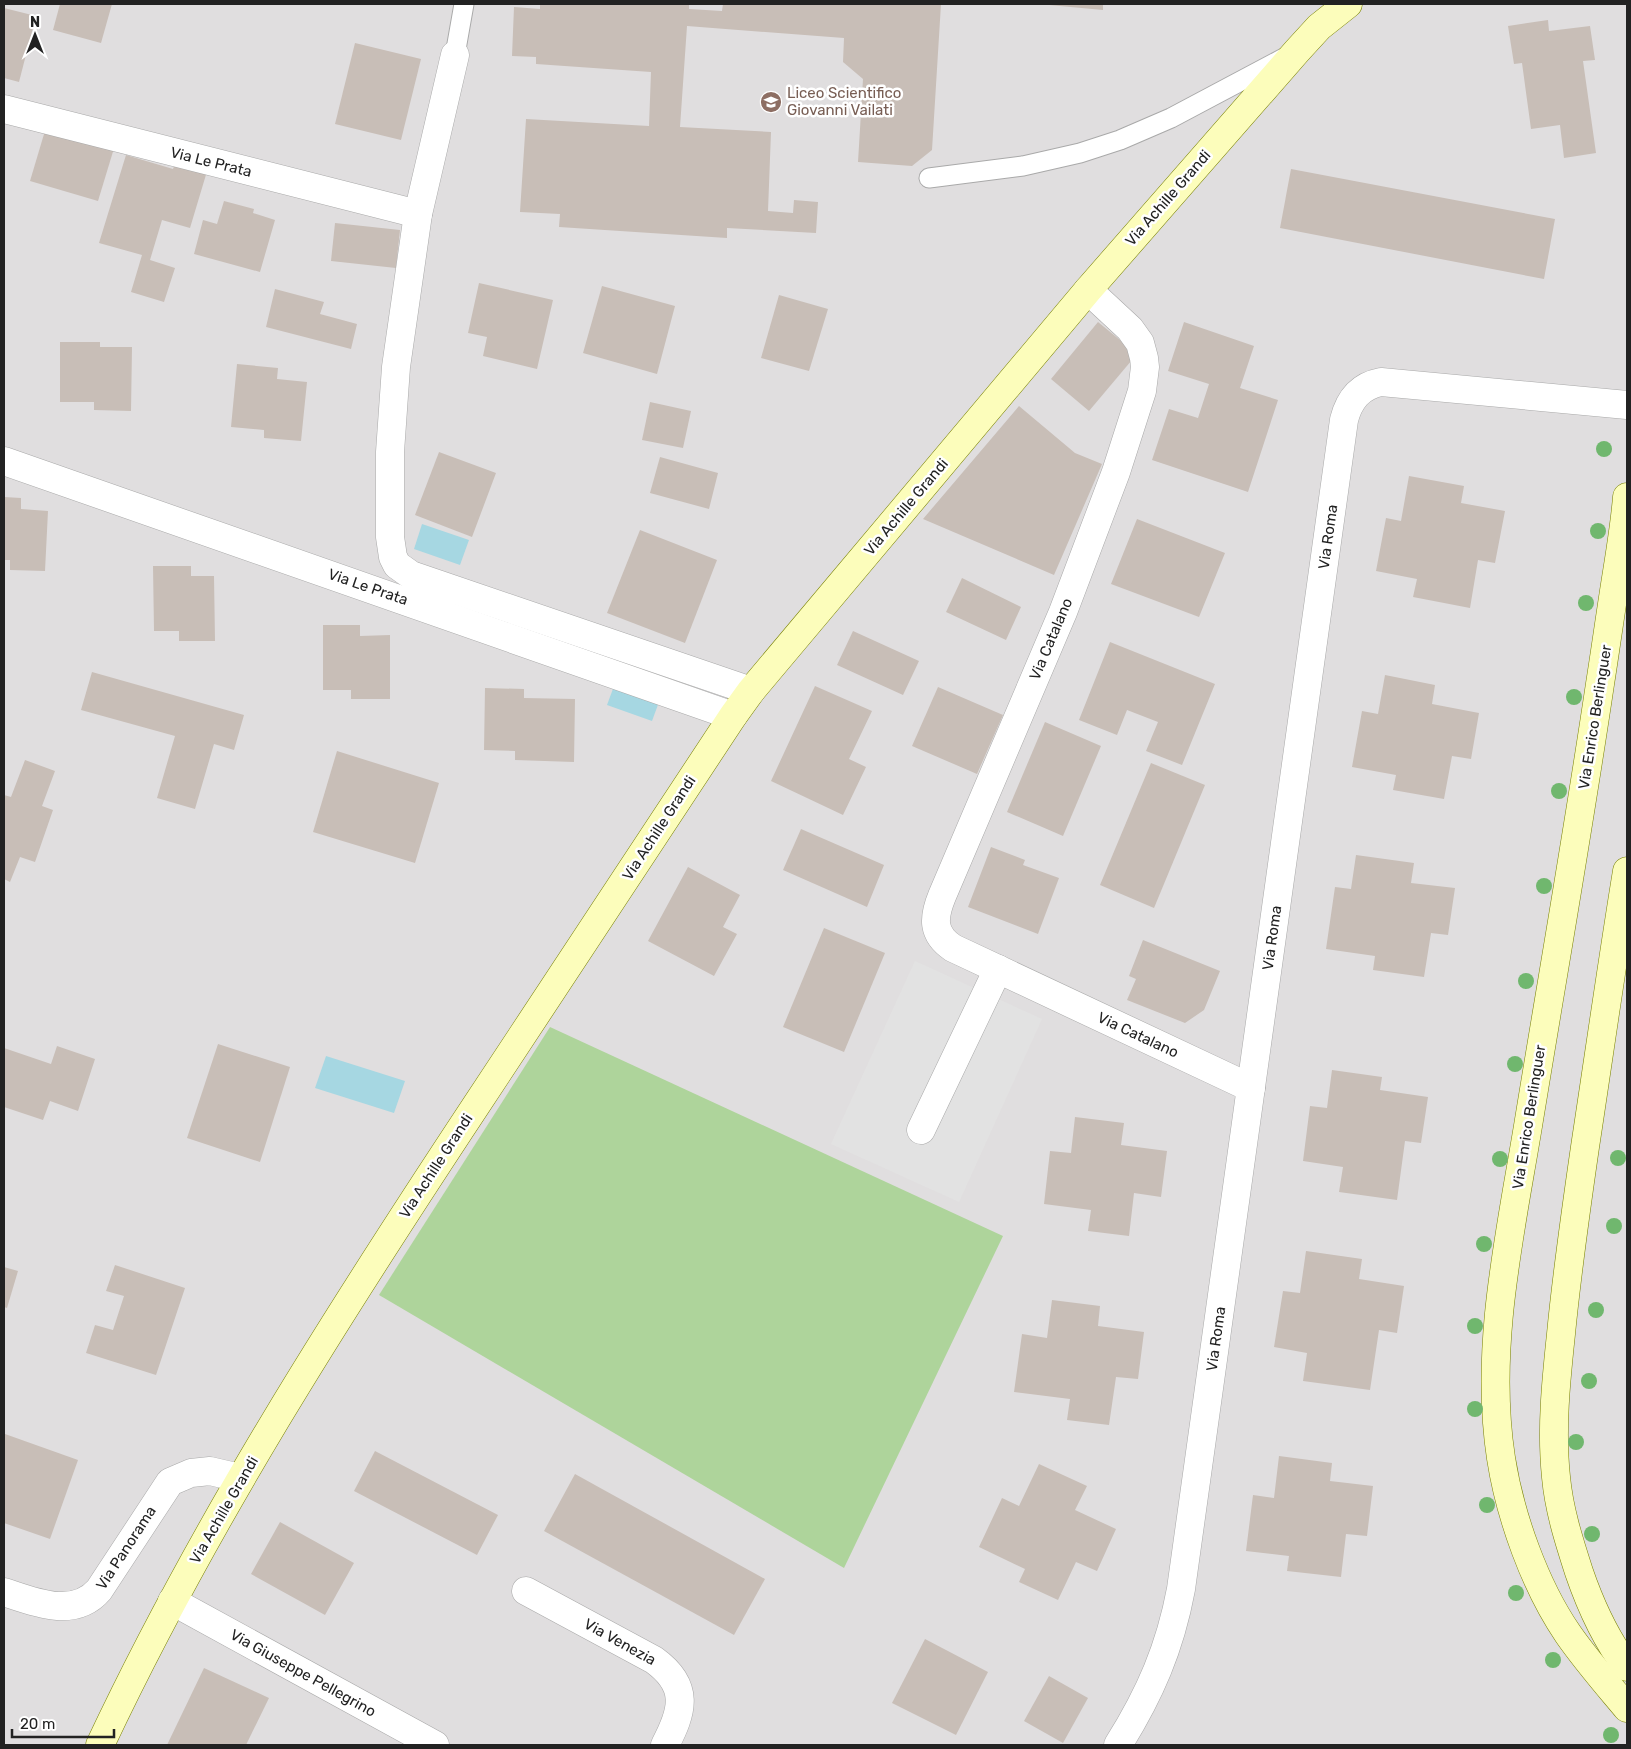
<svg xmlns="http://www.w3.org/2000/svg" width="1631" height="1749" viewBox="0 0 1631 1749" font-family="Rubik,sans-serif">
  <rect width="100%" height="100%" fill="#f2eee8"/>
  <rect fill="#e0dedf" x="4" y="4" width="1623" height="1741"/>
  <path fill="#aed49b" d="M550,1027L1003,1236L844,1568L379,1295Z"/>
  <path fill="#e2e2e2" d="M915,961L1042,1019L959,1202L831,1144Z"/>
  <g fill="#a6d7e2">
    <path d="M422,524L469,540L460,565L414,549Z"/>
    <path d="M614,686L659,702L652,721L607,705Z"/>
    <path d="M326,1056L405,1081L394,1113L315,1088Z"/>
  </g>
  <g fill="#c8beb7">
    <path d="M60,4H112L101,43L53,30Z"/>
    <path d="M540,4H689V9L722,11L723,4H941L932,150L912,166L858,162L863,79L843,62L844,38L687,26L680,127L771,132L768,211L793,213L794,200L818,202L816,233L727,228V238L559,227L560,214L520,212L526,119L649,126L651,72L536,64V57L512,56L514,7L540,9Z"/>
    <path d="M1049,4H1103V10L1049,5Z"/>
    <path d="M4,8L36,16L19,82L4,78Z"/>
    <path d="M1548,20L1549,31L1590,26L1595,60L1583,61L1596,153L1564,158L1560,125L1531,129L1522,63L1514,64L1508,26Z"/>
    <path d="M355,43L421,59L401,140L335,124Z"/>
    <path d="M47,124L115,145L98,201L30,181Z"/>
    <path d="M126,155L173,169L177,158L208,168L190,228L162,220L150,260L175,268L164,302L131,292L142,255L99,243Z"/>
    <path d="M1291,169L1555,219L1544,279L1280,228Z"/>
    <path d="M224,201L254,209L253,213L275,220L260,272L194,254L203,220L217,224Z"/>
    <path d="M335,223L400,230L396,268L331,261Z"/>
    <path d="M479,283L553,300L537,369L483,356L487,337L468,333Z"/>
    <path d="M602,286L675,306L657,374L583,353Z"/>
    <path d="M275,289L324,302L320,314L357,324L351,349L266,327Z"/>
    <path d="M779,295L828,309L809,371L761,358Z"/>
    <path d="M1098,322L1137,354L1089,411L1051,379Z"/>
    <path d="M1184,322L1254,346L1240,388L1278,400L1248,492L1152,460L1169,409L1198,418L1209,384L1168,371Z"/>
    <path d="M60,342H100V347H132L131,411L94,410V402H60Z"/>
    <path d="M237,364L278,368L277,379L307,382L301,441L264,438V430L231,427Z"/>
    <path d="M650,402L691,411L683,448L642,440Z"/>
    <path d="M1019,406L1075,453L1102,464L1054,575L923,519Z"/>
    <path d="M439,452L496,473L472,537L415,515Z"/>
    <path d="M660,457L718,473L709,509L650,493Z"/>
    <path d="M1409,476L1464,486L1461,503L1505,511L1495,563L1478,560L1470,608L1413,597L1417,579L1376,571L1386,518L1401,521Z"/>
    <path d="M4,497L21,498V509L48,511L45,571L10,570V560H4Z"/>
    <path d="M1137,519L1225,553L1199,617L1111,584Z"/>
    <path d="M640,530L717,560L685,643L607,613Z"/>
    <path d="M153,566H191V576H214L215,641H179V631H154Z"/>
    <path d="M962,578L1021,607L1006,640L946,612Z"/>
    <path d="M323,625H360V636L390,635V699H351V690H323Z"/>
    <path d="M853,631L919,661L903,695L837,665Z"/>
    <path d="M1110,642L1215,684L1182,765L1146,751L1158,722L1127,710L1117,735L1079,720Z"/>
    <path d="M92,672L244,715L234,750L214,744L195,809L157,798L175,736L81,710Z"/>
    <path d="M1385,675L1435,685L1432,704L1479,713L1471,759L1452,756L1444,799L1393,790L1396,775L1352,767L1362,711L1378,714Z"/>
    <path d="M815,686L872,711L849,759L866,767L843,815L771,781Z"/>
    <path d="M938,687L1003,715L977,774L912,746Z"/>
    <path d="M485,688L524,689V698L575,699L574,762L515,760V751L484,750Z"/>
    <path d="M1045,722L1101,746L1063,836L1007,812Z"/>
    <path d="M337,751L439,783L415,863L313,832Z"/>
    <path d="M25,760L55,771L42,806L53,810L35,862L20,857L10,882L4,879V795L11,797Z"/>
    <path d="M1151,763L1205,785L1154,908L1100,885Z"/>
    <path d="M801,829L884,865L867,907L783,870Z"/>
    <path d="M991,847L1025,860L1023,865L1059,878L1038,934L968,907Z"/>
    <path d="M1356,855L1414,863L1411,883L1455,888L1448,935L1431,933L1424,977L1373,970L1375,956L1326,949L1335,887L1351,889Z"/>
    <path d="M688,867L740,895L723,927L737,934L714,976L648,941Z"/>
    <path d="M824,928L885,953L844,1052L783,1027Z"/>
    <path d="M1143,940L1220,971L1204,1010L1185,1023L1127,1000L1136,979L1129,976Z"/>
    <path d="M218,1044L290,1067L260,1162L187,1138Z"/>
    <path d="M57,1046L95,1059L78,1111L50,1101L43,1120L4,1107V1048L51,1064Z"/>
    <path d="M1332,1070L1382,1077L1380,1090L1428,1097L1421,1143L1405,1141L1397,1200L1339,1192L1343,1167L1303,1161L1310,1106L1327,1108Z"/>
    <path d="M1075,1117L1124,1123L1121,1145L1167,1151L1161,1197L1134,1193L1129,1236L1088,1231L1091,1210L1044,1204L1050,1151L1071,1153Z"/>
    <path d="M1306,1251L1362,1259L1359,1279L1404,1286L1397,1333L1379,1330L1370,1390L1303,1381L1307,1353L1274,1347L1283,1291L1300,1293Z"/>
    <path d="M115,1265L185,1288L156,1375L86,1353L95,1325L113,1330L124,1296L106,1291Z"/>
    <path d="M4,1267L18,1271L7,1308L4,1307Z"/>
    <path d="M1052,1300L1100,1306L1098,1326L1144,1332L1138,1379L1116,1377L1109,1425L1067,1420L1070,1399L1014,1392L1022,1334L1047,1338Z"/>
    <path d="M5,1434L78,1460L50,1539L4,1523V1439Z"/>
    <path d="M375,1451L498,1515L477,1555L354,1491Z"/>
    <path d="M1279,1456L1332,1463L1330,1481L1373,1486L1367,1536L1346,1534L1341,1577L1287,1571L1289,1556L1246,1551L1253,1495L1274,1498Z"/>
    <path d="M1039,1464L1087,1486L1075,1510L1116,1529L1097,1571L1076,1562L1058,1600L1019,1582L1025,1569L979,1547L1002,1498L1019,1506Z"/>
    <path d="M575,1474L765,1579L734,1635L544,1531Z"/>
    <path d="M280,1522L354,1563L325,1615L251,1574Z"/>
    <path d="M925,1639L988,1672L956,1735L892,1703Z"/>
    <path d="M204,1668L269,1698L246,1745H167Z"/>
    <path d="M1049,1676L1088,1698L1063,1743L1024,1721Z"/>
  </g>
  <g fill="none" stroke-linecap="round" stroke-linejoin="round">
    <g stroke="#a9a9a9" stroke-width="21">
      <g id="lane">
        <path d="M455,55L464,4"/>
        <path d="M929,178L1023,166L1080,153L1120,140L1171,118L1284,58"/>
      </g>
    </g>
    <g stroke="#a9a9a9" stroke-width="29">
      <g id="street">
        <path d="M455,55L418,214L396,367L390,452V537L393,557L397,565L411,575L751,691"/>
        <path d="M4,109L418,214"/>
        <path d="M1088,290L1130,329L1140,343L1144,358L1145,367L1142,391L1116,472L1063,612L942,896C933,918 932,934 953,948L1251,1088"/>
        <path d="M4,461L733,716"/>
        <path d="M921,1130L998,969"/>
        <path d="M526,1591L654,1660C690,1686 683,1711 665,1745"/>
        <path d="M4,1592C34,1602 74,1619 99,1590L170,1482L191,1473L210,1471L240,1478"/>
        <path d="M172,1601L435,1745"/>
        <path d="M1118,1745C1150,1694 1170,1648 1181,1589L1344,420C1349,400 1360,386 1381,382L1627,405"/>
      </g>
    </g>
    <g stroke="#788100" stroke-width="29">
      <g id="secondary">
        <path d="M1627,497C1625,522 1621,547 1617,572C1611,609 1606,646 1600,684C1578,832 1552,979 1528,1126C1510,1235 1484,1348 1501,1458C1510,1516 1535,1586 1568,1634C1586,1660 1607,1684 1627,1708"/>
        <path d="M1627,871C1612,963 1599,1055 1585,1147C1576,1209 1567,1271 1561,1334C1556,1381 1551,1429 1556,1477C1559,1510 1569,1541 1579,1572C1591,1607 1605,1638 1627,1667"/>
        <path d="M100,1745C205,1522 339,1313 475,1107C561,977 647,846 733,716L751,691L1088,290L1297,51L1319,27L1348,4"/>
      </g>
    </g>
    <use href="#lane" stroke="#fff" stroke-width="19"/>
    <use href="#street" stroke="#fff" stroke-width="28"/>
    <use href="#secondary" stroke="#fcfdbb" stroke-width="28"/>
  </g>
  <g fill="#70b76e">
    <circle cx="1604" cy="449" r="8"/>
    <circle cx="1598" cy="531" r="8"/>
    <circle cx="1586" cy="603" r="8"/>
    <circle cx="1574" cy="697" r="8"/>
    <circle cx="1559" cy="791" r="8"/>
    <circle cx="1544" cy="886" r="8"/>
    <circle cx="1526" cy="981" r="8"/>
    <circle cx="1515" cy="1064" r="8"/>
    <circle cx="1618" cy="1158" r="8"/>
    <circle cx="1500" cy="1159" r="8"/>
    <circle cx="1614" cy="1226" r="8"/>
    <circle cx="1484" cy="1244" r="8"/>
    <circle cx="1596" cy="1310" r="8"/>
    <circle cx="1475" cy="1326" r="8"/>
    <circle cx="1589" cy="1381" r="8"/>
    <circle cx="1475" cy="1409" r="8"/>
    <circle cx="1576" cy="1442" r="8"/>
    <circle cx="1487" cy="1505" r="8"/>
    <circle cx="1592" cy="1534" r="8"/>
    <circle cx="1516" cy="1593" r="8"/>
    <circle cx="1553" cy="1660" r="8"/>
    <circle cx="1611" cy="1735" r="8"/>
  </g>
  <defs>
    <g id="school-disc" transform="scale(1.125)"><circle r="9.5" fill="#8d6e63" stroke="#fff"/><path d="M0-5L7-2L0 1L-7-2ZM-4 1L0 2.5L4 1V4Q0 6-4 4Z" fill="#fff"/></g>
  </defs>
  <g fill-rule="evenodd">
    <use href="#school-disc" x="771" y="102"/>
  </g>
  <g text-anchor="middle" dominant-baseline="central" stroke-width="5" stroke-linejoin="round" paint-order="stroke">
    <g font-size="15" fill="#785e54" stroke="#fff" text-anchor="start">
      <text x="787" y="93">Liceo Scientifico<tspan x="787" dy="17">Giovanni Vailati</tspan></text>
    </g>
    <g font-size="15" fill="#222" stroke="#fff">
      <text transform="translate(211 162) rotate(14)">Via Le Prata</text>
      <text transform="translate(1168 198) rotate(-49)">Via Achille Grandi</text>
      <text transform="translate(906 507) rotate(-50)">Via Achille Grandi</text>
      <text transform="translate(1328 537) rotate(-82)">Via Roma</text>
      <text transform="translate(368 587) rotate(19)">Via Le Prata</text>
      <text transform="translate(1051 639) rotate(-67)">Via Catalano</text>
      <text transform="translate(1595 717) rotate(-81)">Via Enrico Berlinguer</text>
      <text transform="translate(659 828) rotate(-57)">Via Achille Grandi</text>
      <text transform="translate(1272 938) rotate(-82)">Via Roma</text>
      <text transform="translate(1138 1035) rotate(25)">Via Catalano</text>
      <text transform="translate(1529 1117) rotate(-81)">Via Enrico Berlinguer</text>
      <text transform="translate(436 1166) rotate(-57)">Via Achille Grandi</text>
      <text transform="translate(1216 1339) rotate(-82)">Via Roma</text>
      <text transform="translate(224 1510) rotate(-60)">Via Achille Grandi</text>
      <text transform="translate(126 1548) rotate(-57)">Via Panorama</text>
      <text transform="translate(620 1642) rotate(29)">Via Venezia</text>
      <text transform="translate(303 1673) rotate(29)">Via Giuseppe Pellegrino</text>
    </g>
  </g>
  <rect width="1631" height="1749" fill="none" stroke="#222222" stroke-width="10"/>
  <g transform="translate(35 35)" stroke="#ffffff" stroke-width="4" paint-order="stroke">
  <path d="M0-4L9 19L0 12L-9 19Z" fill="#222222"/>
  <text y="-8" font-size="14" font-weight="bold" text-anchor="middle" fill="#222222">N</text>
  </g>
  <path d="M12 1729v8h102v-8" fill="none" stroke="#222222" stroke-width="2.5"/>
  <text x="20" y="1729" font-size="15" fill="#222222" stroke="#ffffff" stroke-width="4" paint-order="stroke">20 m</text>
</svg>
